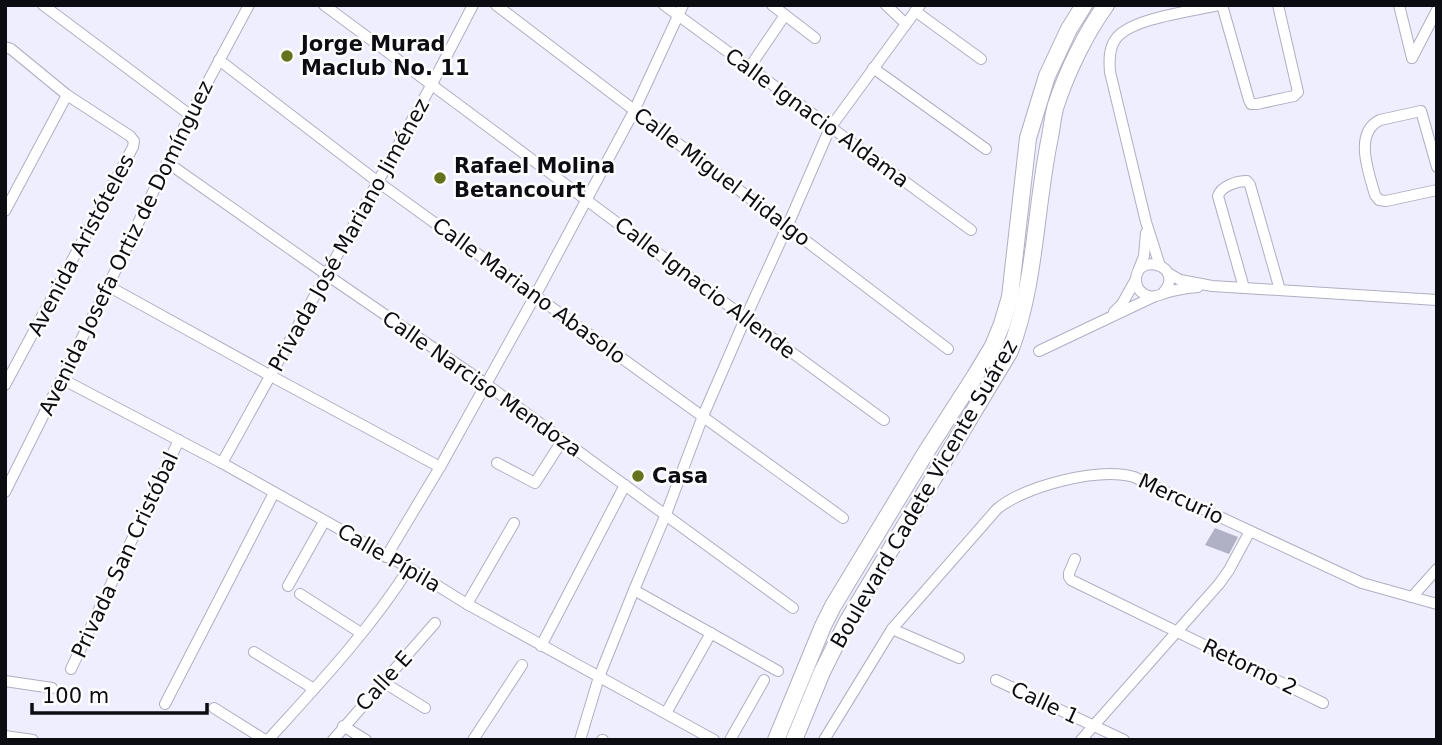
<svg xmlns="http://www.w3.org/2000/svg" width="1442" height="745" viewBox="0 0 1442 745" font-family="'DejaVu Sans',sans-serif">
  <rect width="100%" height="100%" fill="#eef"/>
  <path fill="#b1b1c5" d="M1215,528L1238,537L1229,554L1205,545Z"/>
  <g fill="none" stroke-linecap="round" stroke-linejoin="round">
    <g stroke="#afafc2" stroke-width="12">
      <g id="street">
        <path d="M43,5L190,115"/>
        <path d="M324,5C511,143 696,283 884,420"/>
        <path d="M496,5L948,349"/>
        <path d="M664,5L971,230"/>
        <path d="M772,5L815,38"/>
        <path d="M886,5L906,24"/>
        <path d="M1222,5L1249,100L1251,104H1257L1294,96L1298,92L1278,5"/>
        <path d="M1399,5L1412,58"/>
        <path d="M915,11L981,59"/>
        <path d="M5,47L11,49L67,95L130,136L134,141L133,147L5,385"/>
        <path d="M1412,58L1437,10"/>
        <path d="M219,60L378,182L843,518"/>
        <path d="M749,68L785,15"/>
        <path d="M873,68L986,149"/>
        <path d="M168,163L327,275L486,384L793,608"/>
        <path d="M1437,167L1421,111L1380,120C1353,133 1369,173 1375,195L1379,200L1386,201L1437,190"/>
        <path d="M5,211L67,95"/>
        <path d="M1160,266L1146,222L1110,72C1109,60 1109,49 1115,40C1129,18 1194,11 1219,5"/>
        <path d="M1139,269L1144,256L1146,233"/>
        <path d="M1168,273L1180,280L1212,286L1437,300"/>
        <path d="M108,286L271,376L440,467"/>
        <path d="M1244,288L1218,196C1221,186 1237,181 1247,181L1250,185L1280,290"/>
        <path d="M1163,293C1187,266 1136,251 1136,280C1136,286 1139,291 1144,294C1147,296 1151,297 1155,296C1158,296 1162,294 1165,293C1176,289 1187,288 1198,287"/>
        <path d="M1114,312L1122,304L1136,279"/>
        <path d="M1039,351L1153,297"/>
        <path d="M62,379L222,463L409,568L467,604L714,740"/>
        <path d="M222,463L432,84L473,5"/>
        <path d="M497,463L535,483L562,441"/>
        <path d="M5,492L108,286L190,115L249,5"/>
        <path d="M386,557L440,467L535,296L634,111L683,5"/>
        <path d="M1075,559L1069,573V577L1071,580L1323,703"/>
        <path d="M288,586L324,522"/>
        <path d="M634,590L778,671"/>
        <path d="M300,594L361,633"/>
        <path d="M1412,597L1437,569"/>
        <path d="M467,604L514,523"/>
        <path d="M892,629L959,658"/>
        <path d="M541,646L625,485"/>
        <path d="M254,652L314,689"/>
        <path d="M71,669L179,440"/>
        <path d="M996,680L1124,740"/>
        <path d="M5,681L52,688"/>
        <path d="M383,682L425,708"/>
        <path d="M165,704L274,493"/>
        <path d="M214,708L265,740"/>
        <path d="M666,713L711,633"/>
        <path d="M343,726L366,740"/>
        <path d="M5,736L33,740"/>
        <path d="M268,740C317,686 369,631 409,568"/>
        <path d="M333,740L435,623"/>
        <path d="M473,740L522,665"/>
        <path d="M580,740L599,677L634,590L666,514L703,416L745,319L787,227L830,128L920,5"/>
        <path d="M602,740H603"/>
        <path d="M730,740L764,680"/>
        <path d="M824,740L892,629L997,509C1025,486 1098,467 1134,477L1362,583L1437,604"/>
        <path d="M1081,740L1219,584L1229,570L1250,531"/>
      </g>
    </g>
    <g stroke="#afafc2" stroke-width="18">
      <g id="primary">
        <path d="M776,740L823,626L833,606L928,449L975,376L993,346L1002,324L1010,297L1028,138L1047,76L1069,29L1084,5"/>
        <path d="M794,740L822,672L847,622L1010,351C1036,283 1035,208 1050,137C1052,126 1053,115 1056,105C1067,72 1085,34 1106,5"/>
      </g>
    </g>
    <use href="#street" stroke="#fff" stroke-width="10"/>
    <use href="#primary" stroke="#fff" stroke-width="16"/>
  </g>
  <g fill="#65731e" stroke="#fdfdfd" stroke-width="2.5">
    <circle cx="287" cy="56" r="7"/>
    <circle cx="440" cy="178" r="7"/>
    <circle cx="638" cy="476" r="7"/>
  </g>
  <g text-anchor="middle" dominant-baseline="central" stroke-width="5" stroke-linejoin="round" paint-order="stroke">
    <g font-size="21" font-weight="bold" fill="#0c0c13" stroke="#fdfdfd" text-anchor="start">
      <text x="301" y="44">Jorge Murad<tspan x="301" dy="24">Maclub No. 11</tspan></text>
      <text x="454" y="166">Rafael Molina<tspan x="454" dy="24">Betancourt</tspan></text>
      <text x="652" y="476">Casa</text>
    </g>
    <g font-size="21" fill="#0c0c13" stroke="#fdfdfd">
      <text transform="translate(817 118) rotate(36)">Calle Ignacio Aldama</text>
      <text transform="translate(722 177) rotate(37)">Calle Miguel Hidalgo</text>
      <text transform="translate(349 235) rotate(-61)">Privada José Mariano Jiménez</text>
      <text transform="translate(81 245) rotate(-62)">Avenida Aristóteles</text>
      <text transform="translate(126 248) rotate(-64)">Avenida Josefa Ortiz de Domínguez</text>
      <text transform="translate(705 288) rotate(37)">Calle Ignacio Allende</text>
      <text transform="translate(529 291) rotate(36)">Calle Mariano Abasolo</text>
      <text transform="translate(482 384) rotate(35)">Calle Narciso Mendoza</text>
      <text transform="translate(924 494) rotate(-60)">Boulevard Cadete Vicente Suárez</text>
      <text transform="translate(1181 499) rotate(25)">Mercurio</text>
      <text transform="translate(125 555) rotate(-65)">Privada San Cristóbal</text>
      <text transform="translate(389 558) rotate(30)">Calle Pípila</text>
      <text transform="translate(1250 667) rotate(26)">Retorno 2</text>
      <text transform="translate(384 681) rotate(-48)">Calle E</text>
      <text transform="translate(1045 703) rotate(25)">Calle 1</text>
    </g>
  </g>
  <rect width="1442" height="745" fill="none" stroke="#0c0c13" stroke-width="14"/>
  <path d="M32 703v10h175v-10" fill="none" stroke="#0c0c13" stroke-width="3.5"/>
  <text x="42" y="703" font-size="21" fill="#0c0c13" stroke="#fdfdfd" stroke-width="5" paint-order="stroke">100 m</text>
</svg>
